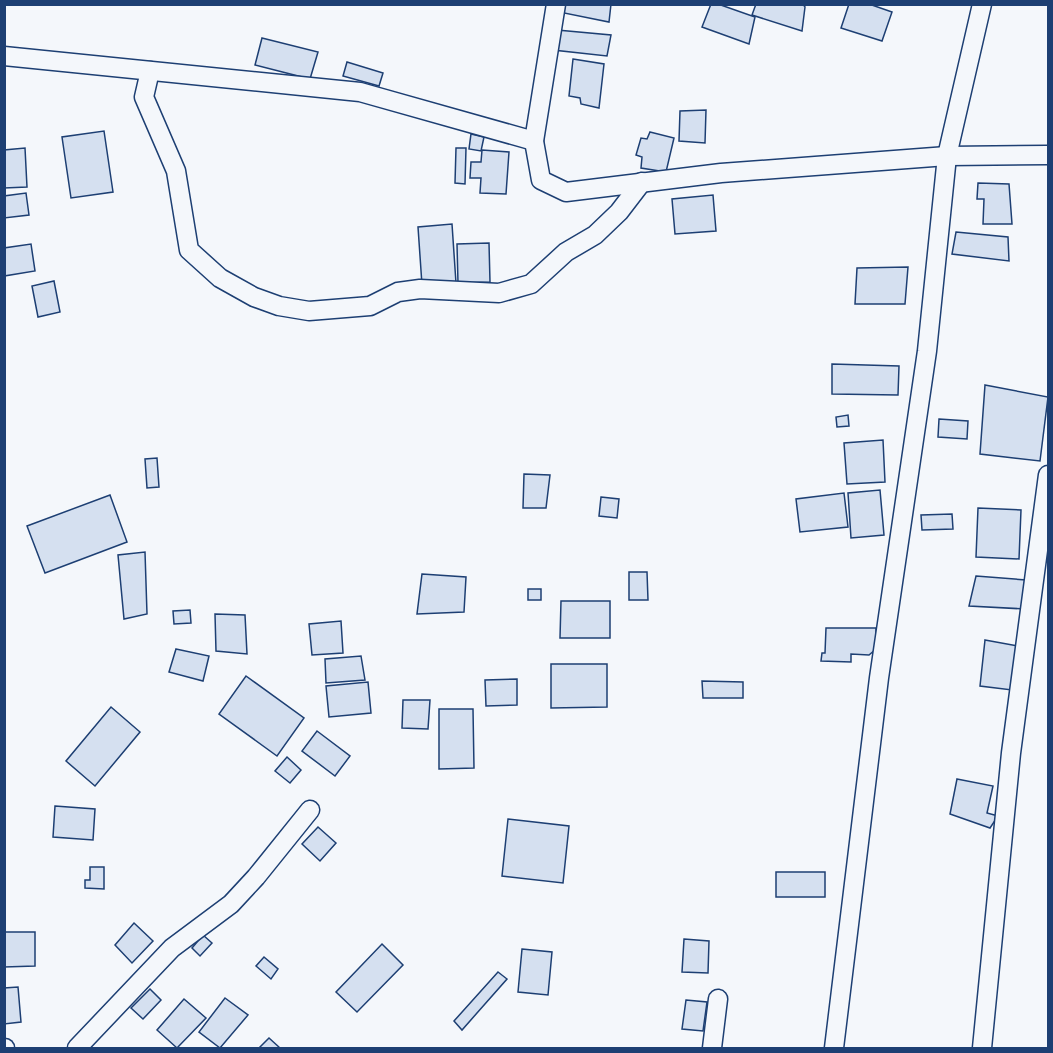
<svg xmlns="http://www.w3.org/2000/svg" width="1053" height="1053" viewBox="0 0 1053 1053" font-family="'Source Serif 4',serif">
  <rect width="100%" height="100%" fill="#f4f7fb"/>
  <g fill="#d5e0f0" stroke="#1d3f73" stroke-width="1.5">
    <path d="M565,4H611L609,22L564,13Z"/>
    <path d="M711,4H718L755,17L749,44L702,27Z"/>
    <path d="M756,4H803L805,7L802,31L752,15Z"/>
    <path d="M849,4H869L892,12L882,41L841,28Z"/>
    <path d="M557,30L611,35L607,56L553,50Z"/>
    <path d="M262,38L318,52L310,79L255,65Z"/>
    <path d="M573,59L604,64L599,108L581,104L580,98L569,96Z"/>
    <path d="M347,62L383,73L379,86L343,76Z"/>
    <path d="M706,110L705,143L679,141L680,111Z"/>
    <path d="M104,131L113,192L71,198L62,137Z"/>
    <path d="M650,132L674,138L666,172L641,168L642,157L636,155L641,138L647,139Z"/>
    <path d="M471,134L484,137L481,151L469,149Z"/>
    <path d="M25,148L27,187L4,188V150Z"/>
    <path d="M456,148H466L465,184L455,183Z"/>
    <path d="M482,150L509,152L506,194L480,193L481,178H470L471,162H481Z"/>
    <path d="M978,183L1009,184L1012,224H983L984,199H977Z"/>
    <path d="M26,193L29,215L4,218V196Z"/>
    <path d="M713,195L716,231L675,234L672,199Z"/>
    <path d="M452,224L456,283L422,285L418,227Z"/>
    <path d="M956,232L1008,237L1009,261L952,254Z"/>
    <path d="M489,243L490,282L458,283L457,244Z"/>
    <path d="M31,244L35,271L4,276V248Z"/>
    <path d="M908,267L905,304H855L857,268Z"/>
    <path d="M54,281L60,312L38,317L32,286Z"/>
    <path d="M832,364L899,366L898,395L832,394Z"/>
    <path d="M985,385L1048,397L1040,461L980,454Z"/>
    <path d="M848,415L849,426L837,427L836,417Z"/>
    <path d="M939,419L968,421L967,439L938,437Z"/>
    <path d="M883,440L885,482L847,484L844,443Z"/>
    <path d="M157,458L159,487L147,488L145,459Z"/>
    <path d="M524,474L550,475L546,508H523Z"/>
    <path d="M880,490L884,535L851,538L848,493Z"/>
    <path d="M844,493L848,527L800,532L796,499Z"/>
    <path d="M110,495L127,542L45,573L27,526Z"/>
    <path d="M601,497L619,499L617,518L599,516Z"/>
    <path d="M978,508L1021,510L1019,559L976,557Z"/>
    <path d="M952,514L953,529L922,530L921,515Z"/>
    <path d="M145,552L147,614L124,619L118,555Z"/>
    <path d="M629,572H647L648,600H629Z"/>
    <path d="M422,574L466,577L464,612L417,614Z"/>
    <path d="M976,576L1026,580L1025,609L969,606Z"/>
    <rect x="528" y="589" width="13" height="11"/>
    <path d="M561,601H610V638H560Z"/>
    <path d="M190,610L191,623L174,624L173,611Z"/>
    <path d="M215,614L245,615L247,654L216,651Z"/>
    <path d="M341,621L343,653L312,655L309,624Z"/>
    <path d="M826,628H876V649L869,655L851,654V662L821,661L822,653H825Z"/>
    <path d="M985,640L1018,646L1012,690L980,686Z"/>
    <path d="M176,649L209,656L203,681L169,672Z"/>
    <path d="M361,656L365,680L326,683L325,659Z"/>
    <path d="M551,664H607V707L551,708Z"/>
    <path d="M246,676L304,718L277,756L219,714Z"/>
    <path d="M517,679V705L486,706L485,680Z"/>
    <path d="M702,681L743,682V698H703Z"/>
    <path d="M368,682L371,713L329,717L326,686Z"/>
    <path d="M403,700H430L428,729L402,728Z"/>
    <path d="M111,707L140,732L95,786L66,761Z"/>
    <path d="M439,709H473L474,768L439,769Z"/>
    <path d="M317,731L350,756L335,776L302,751Z"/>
    <path d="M287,757L301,770L290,783L275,771Z"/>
    <path d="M957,779L993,786L987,813L998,816L990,828L950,814Z"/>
    <path d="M55,806L95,809L93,840L53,837Z"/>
    <path d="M508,819L569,826L563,883L502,876Z"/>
    <path d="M318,827L336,843L320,861L302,844Z"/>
    <path d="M90,867H104V889L85,888V880H90Z"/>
    <rect x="776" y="872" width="49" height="25"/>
    <path d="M134,923L153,941L132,963L115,945Z"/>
    <path d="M4,932H35V966L4,967Z"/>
    <path d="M203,935L212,943L200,956L192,948Z"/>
    <path d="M684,939L709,941L708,973L682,972Z"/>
    <path d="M382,944L403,965L357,1012L336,992Z"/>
    <path d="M522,949L552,952L548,995L518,992Z"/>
    <path d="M264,957L278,969L271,979L256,966Z"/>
    <path d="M498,972L507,979L462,1030L454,1021Z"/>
    <path d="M18,987L21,1022L4,1024V988Z"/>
    <path d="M150,989L161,1000L143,1019L131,1008Z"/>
    <path d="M225,998L248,1015L220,1048L199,1032Z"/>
    <path d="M184,999L206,1018L177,1048L157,1030Z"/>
    <path d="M686,1000L707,1002L703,1031L682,1029Z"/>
    <path d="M269,1038L280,1048H259Z"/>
  </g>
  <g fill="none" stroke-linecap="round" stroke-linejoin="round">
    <g stroke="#1d3f73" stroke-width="21">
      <g id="street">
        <path d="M556,4L534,141L541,180L566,192L721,173L947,156L1048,155"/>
        <path d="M4,56L360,92L534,141"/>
        <path d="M150,71L144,97L176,171L189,250L220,278L254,297L279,306L309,311L370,306L398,292L420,289L499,293L531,284L566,252L595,235L619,212L642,182"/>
        <path d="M4,1048H5"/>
        <path d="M77,1048L172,948L231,904L256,877L310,810"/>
        <path d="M712,1048L718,999"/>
        <path d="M834,1048L879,678L927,351L947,156L982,4"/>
        <path d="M982,1048L1011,753L1048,475"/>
      </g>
    </g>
    <use href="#street" stroke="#f4f7fb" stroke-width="18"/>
  </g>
  <rect width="1053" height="1053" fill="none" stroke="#1d3f73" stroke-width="12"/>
</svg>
